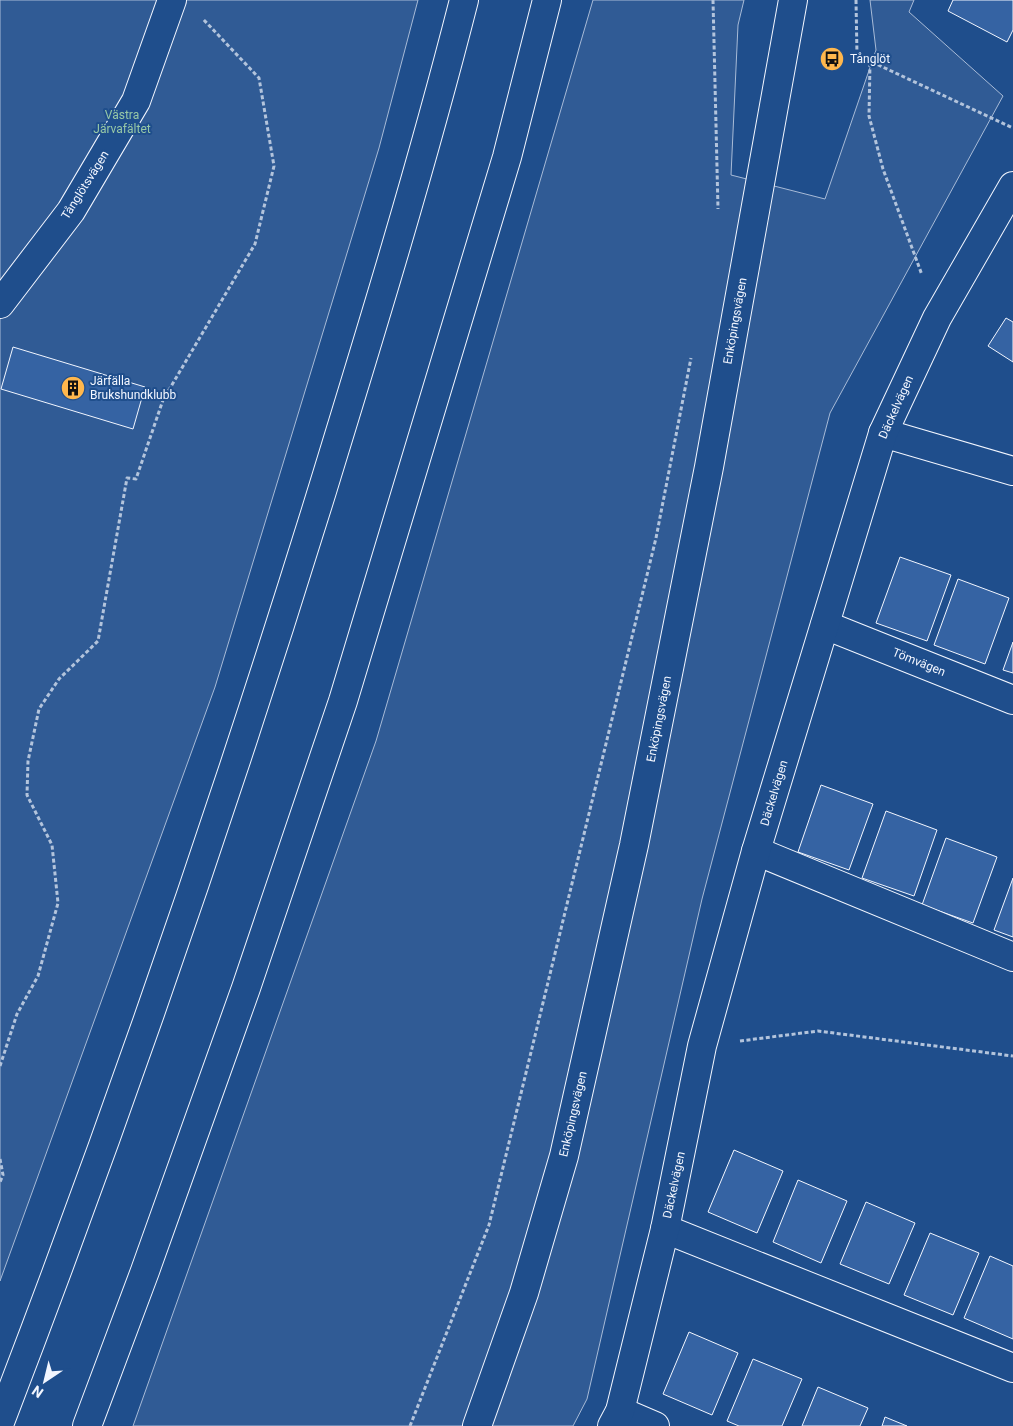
<svg xmlns="http://www.w3.org/2000/svg" width="1013" height="1426" viewBox="0 0 1013 1426" font-family="Roboto,sans-serif">
  <rect width="100%" height="100%" fill="#1f4e8c"/>
  <g fill="#305b95" stroke="#a8bbd7">
    <path d="M0,0H418L379,148L215,687L0,1281Z"/>
    <path d="M593,0H744L738,25L731,175L825,199L876,50L870,0H914L909,12L1003,96L830,413L702,899L587,1399L573,1426H133L376,741Z"/>
  </g>
  <g fill="#3563a3" stroke="#f2f6ff">
    <path d="M953,0H1013V30L1007,42L948,11Z"/>
    <path d="M1006,318L1013,322V362L988,346Z"/>
    <path d="M13,347L145,387L133,429L1,389Z"/>
    <path d="M900,557L951,575L927,641L876,623Z"/>
    <path d="M958,579L1009,598L985,664L934,645Z"/>
    <path d="M1013,642V673L1003,670Z"/>
    <path d="M821,785L873,804L849,870L798,852Z"/>
    <path d="M886,811L937,830L914,896L862,878Z"/>
    <path d="M946,838L997,857L973,923L922,905Z"/>
    <path d="M1013,878V937L994,930Z"/>
    <path d="M734,1150L783,1171L757,1233L708,1212Z"/>
    <path d="M798,1180L847,1201L821,1263L773,1242Z"/>
    <path d="M866,1202L915,1223L889,1284L840,1264Z"/>
    <path d="M930,1233L979,1253L953,1315L904,1295Z"/>
    <path d="M990,1256L1013,1266V1339L964,1318Z"/>
    <path d="M689,1332L738,1353L712,1415L663,1394Z"/>
    <path d="M753,1359L802,1379L782,1426H739L727,1421Z"/>
    <path d="M818,1387L868,1408L860,1426H802Z"/>
    <path d="M885,1417L907,1426H882Z"/>
  </g>
  <g fill="none" stroke-linecap="round" stroke-linejoin="round">
    <g stroke="#f2f6ff" stroke-width="30">
      <g id="minor">
        <path d="M0,304L71,211L136,101L172,0"/>
        <path d="M883,433L1013,471"/>
        <path d="M825,625L1013,700"/>
        <path d="M756,851L1013,957"/>
        <path d="M665,1229L1013,1368"/>
        <path d="M620,1411L655,1426"/>
        <path d="M477,1426L524,1293L564,1156L634,845L709,467L793,0"/>
        <path d="M612,1426L620,1411L665,1229L702,1046L756,851L883,433L937,318L1013,186"/>
      </g>
    </g>
    <g stroke="#f2f6ff" stroke-width="30">
      <g id="highway">
        <path d="M0,1422C118,1115 225,805 322,491C372,328 422,165 464,0"/>
        <path d="M87,1426L145,1271L246,988L343,701L507,157L547,0"/>
      </g>
    </g>
    <g stroke="#b3c4dc" stroke-width="3" stroke-dasharray="4 2.5" stroke-linecap="butt">
      <path d="M713,0L718,209"/>
      <path d="M856,0L857,55L1013,128"/>
      <path d="M870,63L869,116L883,169L922,275"/>
      <path d="M740,1041L818,1031L1013,1056"/>
      <path d="M0,1066L17,1014L38,976L58,903L52,845L27,795L28,761L39,709L59,679L98,641L127,478L136,479L163,400L255,244L274,166L259,78L203,19"/>
      <path d="M0,1159L3,1175L0,1182"/>
      <path d="M410,1426L489,1225L656,538L691,358"/>
    </g>
    <use href="#minor" stroke="#1f4e8c" stroke-width="28"/>
    <use href="#highway" stroke="#1f4e8c" stroke-width="28"/>
  </g>
  <defs>
    <g id="bus-disc" transform="scale(1.25)"><circle r="9.5" fill="#ffb74d" stroke="#1f4e8c"/><path d="M-5-6H5V4H4V6H2V4H-2V6H-4V4H-5ZM-3.5-4V0h7V-4ZM-3.5 1.2v1.5H-2V1.2ZM2 1.2v1.5H3.5V1.2Z" fill="#111"/></g>
    <g id="building-disc" transform="scale(1.25)"><circle r="9.5" fill="#ffb74d" stroke="#1f4e8c"/><path d="M-4-6H4V6H1V3H-1V6H-4ZM-2.5-4.3h1.7v1.8h-1.7ZM.8-4.3h1.7v1.8H.8ZM-2.5-1h1.7V.8h-1.7ZM.8-1h1.7V.8H.8Z" fill="#111"/></g>
  </defs>
  <g fill-rule="evenodd">
    <use href="#bus-disc" x="832" y="59"/>
    <use href="#building-disc" x="73" y="388"/>
  </g>
  <g text-anchor="middle" dominant-baseline="central" stroke-width="4" stroke-linejoin="round" paint-order="stroke">
    <g font-size="12" fill="#f2f6ff" stroke="#1f4e8c" text-anchor="start">
      <text x="850" y="59">Tånglöt</text>
      <text x="90" y="381">Järfälla<tspan x="90" dy="14">Brukshundklubb</tspan></text>
    </g>
    <g font-size="12" fill="#97c8a6" stroke="#1f4e8c">
      <text x="122" y="115">Västra<tspan x="122" dy="14">Järvafältet</tspan></text>
    </g>
    <g font-size="12" fill="#f2f6ff" stroke="#1f4e8c">
      <text transform="translate(85 185) rotate(-58)">Tånglötsvägen</text>
      <text transform="translate(735 321) rotate(-80)">Enköpingsvägen</text>
      <text transform="translate(896 407) rotate(-66)">Däckelvägen</text>
      <text transform="translate(919 662) rotate(22)">Tömvägen</text>
      <text transform="translate(659 719) rotate(-79)">Enköpingsvägen</text>
      <text transform="translate(774 793) rotate(-73)">Däckelvägen</text>
      <text transform="translate(573 1114) rotate(-77)">Enköpingsvägen</text>
      <text transform="translate(674 1185) rotate(-78)">Däckelvägen</text>
    </g>
  </g>
  <g transform="translate(45 1381) rotate(215)" stroke="#1f4e8c" stroke-width="4" paint-order="stroke">
  <path d="M0-4L9 19L0 12L-9 19Z" fill="#f2f6ff"/>
  <text y="-8" font-size="14" font-weight="bold" text-anchor="middle" fill="#f2f6ff">N</text>
  </g>
</svg>
